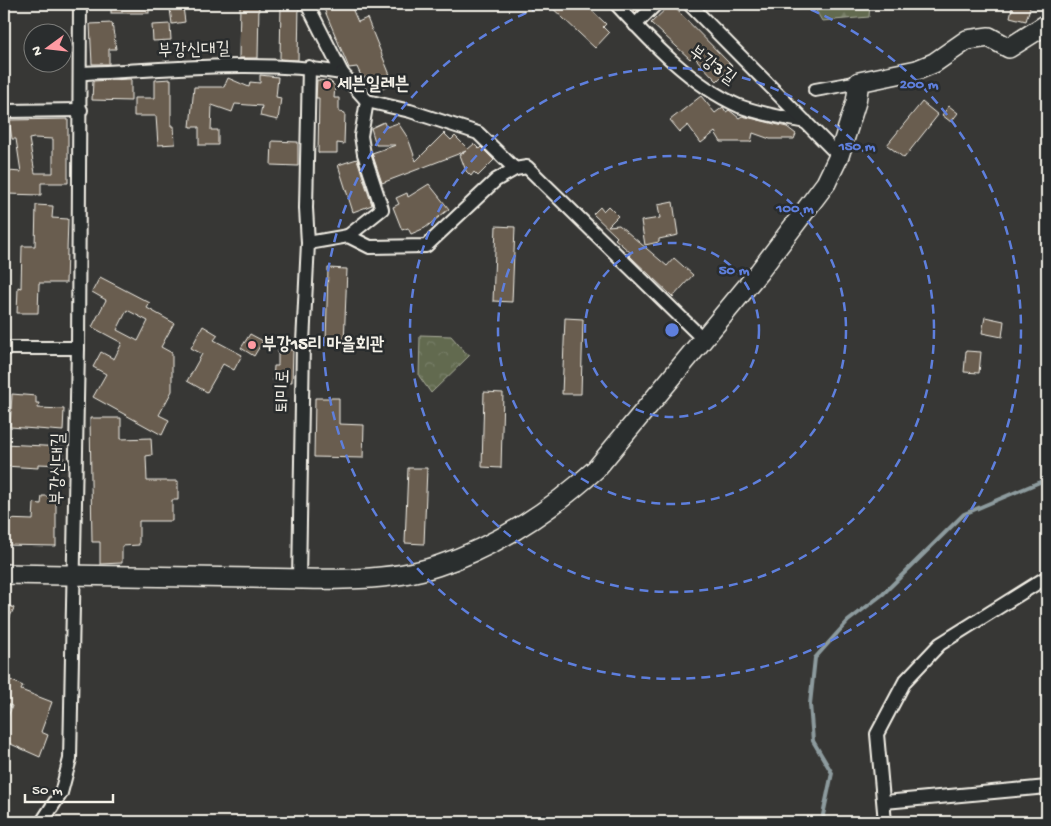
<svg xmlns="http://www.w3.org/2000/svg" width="1051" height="826" viewBox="0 0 1051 826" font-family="'Gochi Hand','Poor Story',sans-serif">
  <defs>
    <pattern id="forest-firs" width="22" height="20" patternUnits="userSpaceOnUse" patternTransform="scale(1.25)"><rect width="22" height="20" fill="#626a50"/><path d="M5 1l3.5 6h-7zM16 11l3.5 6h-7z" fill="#798069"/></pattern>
    <pattern id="park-crowns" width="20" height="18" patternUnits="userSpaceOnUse" patternTransform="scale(1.25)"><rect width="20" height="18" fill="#626a50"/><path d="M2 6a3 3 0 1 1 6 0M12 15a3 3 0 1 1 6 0" fill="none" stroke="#798069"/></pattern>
  </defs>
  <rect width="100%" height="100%" fill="#373735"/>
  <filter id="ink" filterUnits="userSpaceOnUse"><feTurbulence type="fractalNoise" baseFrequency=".02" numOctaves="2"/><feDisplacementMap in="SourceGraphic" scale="10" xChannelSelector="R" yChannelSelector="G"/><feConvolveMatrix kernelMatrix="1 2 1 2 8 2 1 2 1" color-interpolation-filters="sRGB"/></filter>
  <g filter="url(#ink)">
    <path fill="url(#forest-firs)" stroke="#abae9c" d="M812,4H870L869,17L822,21Z"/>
    <path fill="url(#park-crowns)" stroke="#abae9c" d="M420,335L451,336L465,352L470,355L431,393L419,376Z"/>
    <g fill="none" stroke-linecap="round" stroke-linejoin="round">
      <path stroke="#8d9b9e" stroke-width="4" d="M825,822L823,815L832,773L813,741L810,704L815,658L848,621L883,594L964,514L1047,479"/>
    </g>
    <g fill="#695d50" stroke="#f4f1e8" fill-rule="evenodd">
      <rect x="111" y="4" width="38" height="9"/>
      <path d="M240,4H259L258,58H239Z"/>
      <path d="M281,4H299L298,60L280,59Z"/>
      <path d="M322,4H347L349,7L351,6L358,22L367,18L390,75L387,76L391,85L378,91L374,83L369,85L365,77L362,78L357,67L349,68Z"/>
      <path d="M548,4H585L606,24L603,27L609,33L595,48Z"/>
      <path d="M627,4H644L635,13Z"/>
      <path d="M671,4L732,66L717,81L693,56L690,59L651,23Z"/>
      <path d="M1013,4H1031L1026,21L1010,17Z"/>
      <path d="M183,7L185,22L172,24L170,9Z"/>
      <path d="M112,23L116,49H109V64H92L90,24Z"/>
      <path d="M170,24L171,40L153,41L152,25Z"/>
      <path d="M260,75L278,77L276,97L281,98L278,120L260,116L262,106L235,104L232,112L212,105L211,130H218V145H199V127H190L194,87H224L228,78L249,87L250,82L260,83Z"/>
      <path d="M129,79H131V101L92,100L93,81Z"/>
      <path d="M171,79V126H174L175,144L158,145L156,116H134V98H155V80Z"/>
      <path d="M317,80L330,81L335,86L334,98H339V112L345,113L344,144L337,143V153H318L319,98H316Z"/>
      <path d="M701,96L715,113L723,107L726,112L729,110L739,118L742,116L787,127L796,134L794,139H770L753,133L751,142H721L715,132L701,143L688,125L680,132L670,120Z"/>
      <path d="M922,102L938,115L904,158L887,145Z"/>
      <path d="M949,106L958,113L951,122L942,115Z"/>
      <path d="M68,119V183H41V195L7,194L8,171L21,172L16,139H12L9,120ZM34,138L53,139V173H35L29,139Z"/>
      <path d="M384,122L386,127L398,123L408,138L416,161L444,133L451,140L455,136L468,149L474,144L479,149L481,147L494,160L478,176L474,172L471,176L466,171L460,155L466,151L382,183L372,153L396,145H376L371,128Z"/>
      <path d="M272,141L298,142V166L271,165Z"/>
      <path d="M357,159L372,205L353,212L338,165Z"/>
      <path d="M429,184L449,209L425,228L411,234L408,228L402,230L393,207L399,204L396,198L407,193L408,197Z"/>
      <path d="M673,202L678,235L659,239V242L645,245L641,221L660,218L658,205Z"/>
      <path d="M36,205L53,206L52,218L68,219L66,283H39L38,313H17L18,287L21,288L22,246H35Z"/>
      <path d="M608,206L618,216L608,226L619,225L667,266L674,258L693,275L673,297L633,259L629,255L631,253L615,239L617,237L593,214L600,207L603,211Z"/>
      <path d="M496,226L515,227L512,302L493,301Z"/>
      <path d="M328,268L347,269L344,344L326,343Z"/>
      <path d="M100,277L150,303L147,308L174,323L161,347L172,353V391L159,415L169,420L162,435L93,397L106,374L93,367L101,352L114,359L122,343L92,327L106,300L92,292ZM127,310L148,321L138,341L117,330Z"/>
      <path d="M985,317L1004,321L1002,337L982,333Z"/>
      <path d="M565,318L583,319L581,394H562Z"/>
      <path d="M203,326L218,335L214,340L242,355L234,370L223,364L207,392L187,381L202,354L191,348Z"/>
      <path d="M250,334L263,341L254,356L241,348Z"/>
      <path d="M278,350H293L292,382L273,381L274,366H278Z"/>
      <path d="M966,351L981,352L979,373L964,372Z"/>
      <path d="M484,392L503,393L501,468L482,467Z"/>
      <path d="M12,394L36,396V403H39L38,408L64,409L63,431L10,427Z"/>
      <path d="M315,398H339V424L364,425L363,458L314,457Z"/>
      <path d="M90,418H121V439L151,438L152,455L146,456L147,481H178V500H172V521H139V545L122,546V563L100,564V542H92Z"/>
      <path d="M4,444L64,447L63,465L38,464V468L4,466Z"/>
      <path d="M408,468H427L424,544L405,543Z"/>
      <path d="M42,496H56V546L4,545V519L33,520L34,503L41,504Z"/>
      <path d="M4,603L14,608L4,630Z"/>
      <path d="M8,679L23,686L21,690L52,702L41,732L48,735L40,757L4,741V727L12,706L4,703V689Z"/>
    </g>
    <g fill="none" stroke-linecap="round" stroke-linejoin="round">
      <g stroke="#f4f1e8" stroke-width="16">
        <g id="street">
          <path d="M616,4C651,42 691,85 739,106C761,114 784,118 806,122"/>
          <path d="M689,4L839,156"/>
          <path d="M635,25L656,4"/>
          <path d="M81,73C167,70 257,59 342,73L307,4"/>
          <path d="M342,73L367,101L410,111L478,133L515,169L527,167L703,339"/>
          <path d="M815,90L859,82"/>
          <path d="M4,111L81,110"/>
          <path d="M348,236L382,209L364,154L361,136L367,101"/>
          <path d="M308,243L306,208L309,67"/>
          <path d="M4,348H78"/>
          <path d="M299,580L303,343L308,243L348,236L370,247L426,246L496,180L515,169"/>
          <path d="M885,802L1047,787"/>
          <path d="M42,822L61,793L70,759L78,348L80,4"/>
          <path d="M885,822L877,734L905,681L940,644L1047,577"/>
        </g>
      </g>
      <g stroke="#f4f1e8" stroke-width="22">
        <path id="secondary" d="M4,574C87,575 170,577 253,578C309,579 383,584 437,566C498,546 549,512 596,469L759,272L826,183L839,156L856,102L859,82L917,70L934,63L967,40L989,37L1009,48L1047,24"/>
      </g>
      <use href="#street" stroke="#2a2d2e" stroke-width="12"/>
      <use href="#secondary" stroke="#2a2d2e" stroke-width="19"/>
    </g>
  </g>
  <g fill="none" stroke="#5e7fdd" stroke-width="2.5" stroke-dasharray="9 6">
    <circle cx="672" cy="330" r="87"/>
    <circle cx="672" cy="330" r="174"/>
    <circle cx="672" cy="330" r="262"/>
    <path d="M797 4A349 349 0 1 1 547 4"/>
  </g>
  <g fill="#ff9aa2" stroke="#2a2d2e" stroke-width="2">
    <circle cx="327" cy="85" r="5"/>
    <circle cx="252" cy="345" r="5"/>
  </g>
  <g text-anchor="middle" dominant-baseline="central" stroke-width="5" stroke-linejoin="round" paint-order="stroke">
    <g font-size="18" fill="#f4f1e8" stroke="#2a2d2e">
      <text transform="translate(194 51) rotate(-2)">부강신대길</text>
      <text transform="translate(712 66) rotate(36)">부강3길</text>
      <text transform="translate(284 391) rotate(-89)">퇴미로</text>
      <text transform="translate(59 469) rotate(-89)">부강신대길</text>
    </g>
    <g font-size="18" font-weight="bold" fill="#f4f1e8" stroke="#2a2d2e" text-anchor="start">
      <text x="337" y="85">세븐일레븐</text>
      <text x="262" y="345">부강15리 마을회관</text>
    </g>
  </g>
  <circle cx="672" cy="330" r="8" fill="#5e7fdd" stroke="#2a2d2e" stroke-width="2.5"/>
  <g font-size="15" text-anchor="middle" font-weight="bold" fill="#5e7fdd" stroke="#2a2d2e" stroke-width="5" stroke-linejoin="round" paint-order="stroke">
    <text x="919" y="88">200 m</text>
    <text x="857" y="150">150 m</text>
    <text x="795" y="212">100 m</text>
    <text x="734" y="274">50 m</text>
  </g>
  <rect width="1051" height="826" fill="none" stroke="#2a2d2e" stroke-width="20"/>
  <rect x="10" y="10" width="1031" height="806" fill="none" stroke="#f4f1e8" stroke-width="2" filter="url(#ink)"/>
  <g transform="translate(48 48) rotate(255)"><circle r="24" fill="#2a2d2e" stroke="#7b7b78"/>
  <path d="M0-4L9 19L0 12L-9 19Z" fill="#ff9aa2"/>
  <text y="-8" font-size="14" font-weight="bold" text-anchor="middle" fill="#f4f1e8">N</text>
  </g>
  <path d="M25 794v8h88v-8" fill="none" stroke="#f4f1e8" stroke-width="2.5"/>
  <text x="32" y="794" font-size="15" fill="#f4f1e8" stroke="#2a2d2e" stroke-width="4" paint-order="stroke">50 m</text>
</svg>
